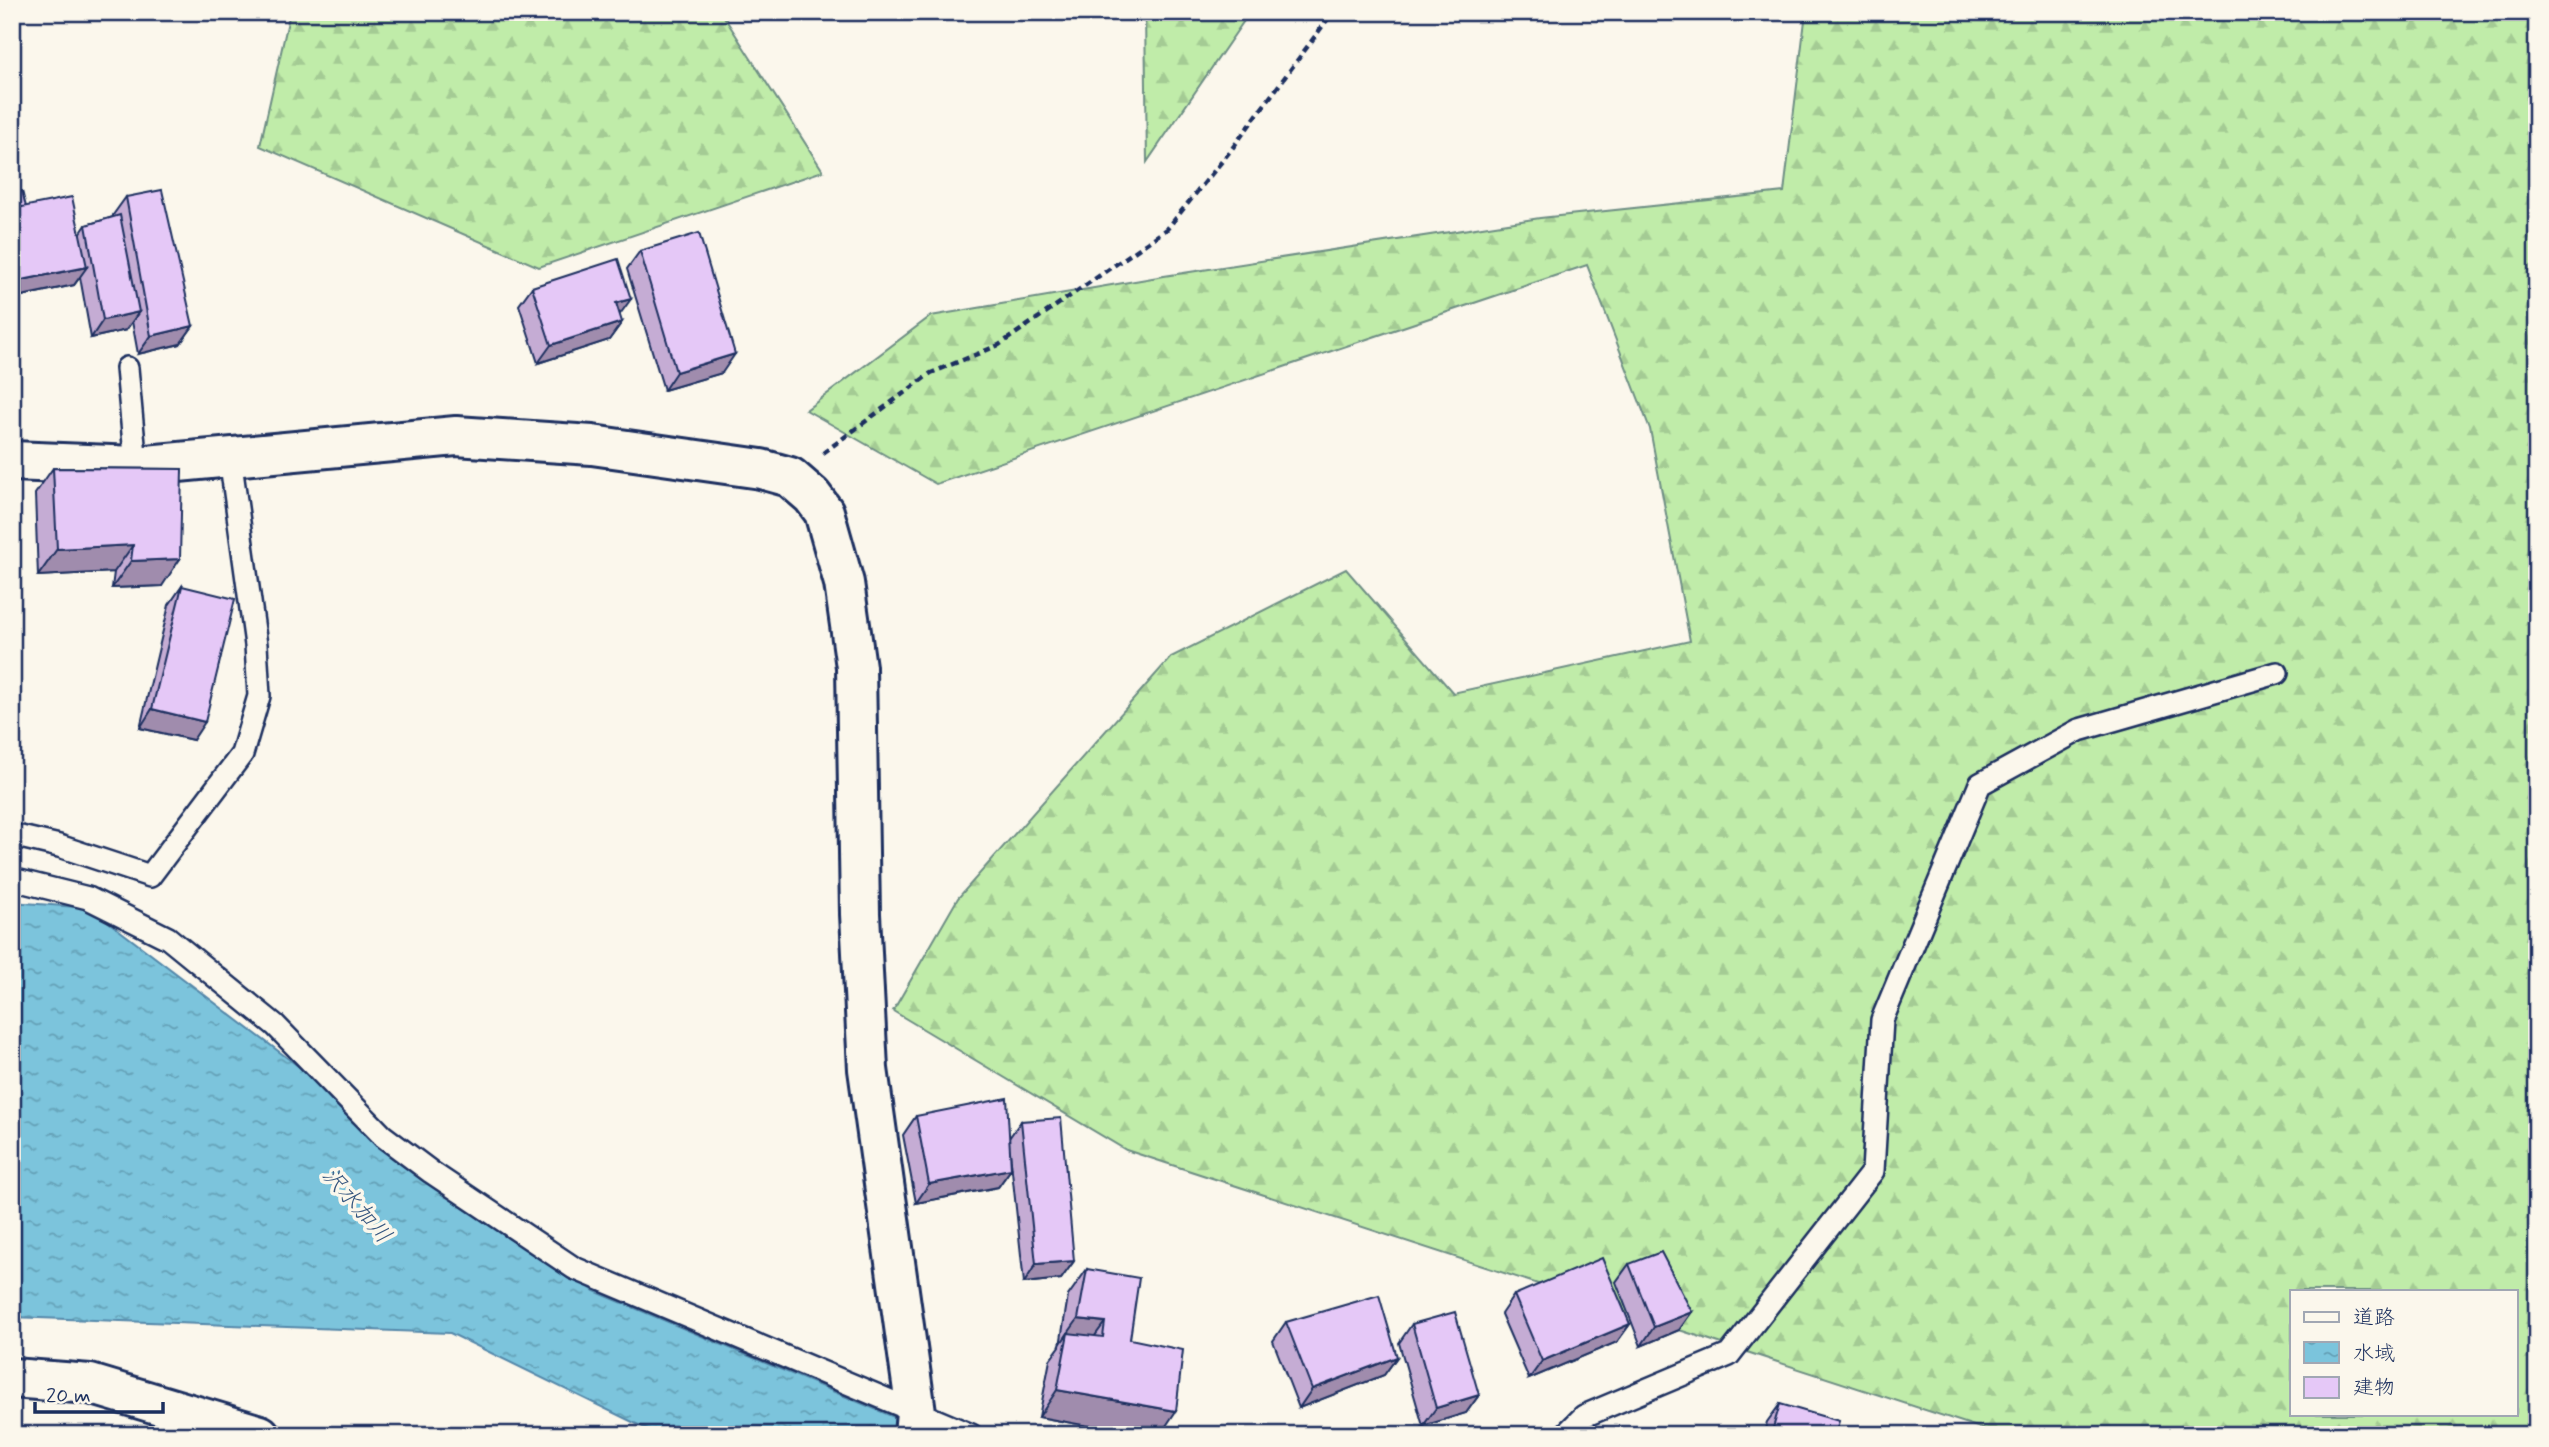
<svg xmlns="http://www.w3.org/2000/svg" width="2549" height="1447" viewBox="0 0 2549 1447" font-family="Mynerve,'Klee One',sans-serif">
  <defs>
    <pattern id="forest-firs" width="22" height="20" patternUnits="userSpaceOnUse" patternTransform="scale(1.75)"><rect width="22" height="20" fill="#c0eca9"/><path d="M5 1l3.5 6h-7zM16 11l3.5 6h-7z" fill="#a4cb94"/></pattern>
    <pattern id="water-ripples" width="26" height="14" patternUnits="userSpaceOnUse" patternTransform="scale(1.75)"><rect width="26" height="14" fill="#7bc4dc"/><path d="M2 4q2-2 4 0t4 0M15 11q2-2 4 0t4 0" fill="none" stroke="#64a0b6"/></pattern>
  </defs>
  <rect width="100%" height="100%" fill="#fbf7ec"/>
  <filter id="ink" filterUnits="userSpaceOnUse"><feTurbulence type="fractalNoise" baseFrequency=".0143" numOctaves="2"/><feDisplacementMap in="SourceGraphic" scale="14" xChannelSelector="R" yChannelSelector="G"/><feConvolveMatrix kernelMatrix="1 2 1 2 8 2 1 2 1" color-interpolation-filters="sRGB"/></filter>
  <g filter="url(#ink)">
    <g fill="url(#forest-firs)" stroke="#6e8e84" stroke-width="2" fill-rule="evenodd">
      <path d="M290,12H721L823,171L539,267L260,146Z"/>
      <path d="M1145,12H1250L1147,162Z"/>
      <path d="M1806,12H2537V1435H2002L1126,1150L893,1011L958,898L1171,657L1346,569L1453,693L1690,641L1650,429L1587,265L936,484L806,410L931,316L1164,276L1540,218L1784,192ZM2292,1291H2516V1414H2292Z"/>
    </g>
    <path fill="url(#water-ripples)" stroke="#58a" stroke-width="2" d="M12,902L90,908L594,1291L937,1435H659L450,1333L12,1317Z"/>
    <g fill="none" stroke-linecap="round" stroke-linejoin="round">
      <g stroke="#1b2f5e" stroke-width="26">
        <g id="lane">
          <path d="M127,368L136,466"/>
          <path d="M12,835L59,846L150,876L242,754L259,696L256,645L230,457"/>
          <path d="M12,879L88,898L168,938L275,1025L383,1136L431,1172L574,1268L971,1435"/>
          <path d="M1565,1435L1584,1416L1729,1355L1873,1171L1882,1020L1980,784L2079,730L2277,673"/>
        </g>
      </g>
      <g stroke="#1b2f5e" stroke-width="44">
        <path id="street" d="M12,461L136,466L456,436L592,445L761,469L790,477L812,496L824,512L844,583L856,667L860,914L868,1069L916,1412L914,1435"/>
      </g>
      <g stroke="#1b2f5e" stroke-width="44">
        <path id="secondary" d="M12,1378L90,1384L260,1435"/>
      </g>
      <g stroke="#1b2f5e" stroke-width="4.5" stroke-dasharray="7 5" stroke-linecap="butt">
        <path d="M1574,12L1612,18L1637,12"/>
        <path d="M823,453L931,373L999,345L1167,229L1231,150L1333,12"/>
      </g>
      <use href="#lane" stroke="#fbf7ec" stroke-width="21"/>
      <use href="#street" stroke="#fbf7ec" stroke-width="38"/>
      <use href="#secondary" stroke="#fbf7ec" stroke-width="38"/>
    </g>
    <g fill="#c5acd4" stroke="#1b2f5e" stroke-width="2">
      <path d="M12,191L26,207L80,234L86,225L113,217V215L126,197L193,326L180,344L138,354L132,321L126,330L91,338L80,277L74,285L12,298Z"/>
      <path d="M640,251L722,373L664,390L627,269Z"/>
      <path d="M532,287L622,322L609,340L538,363L519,305Z"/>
      <path d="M53,468L182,469L162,586L112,588L114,572L38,576L35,494Z"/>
      <path d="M182,586L193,740L140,728L169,605Z"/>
      <path d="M916,1116L1009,1138L1021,1121L1074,1261L1061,1279L1024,1283L1010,1152L1011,1169L998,1187L916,1203L903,1135Z"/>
      <path d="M1629,1264L1679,1330L1641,1346L1616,1282Z"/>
      <path d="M1087,1269L1130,1339L1160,1435H1138L1039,1417L1050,1360L1060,1346L1068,1296Z"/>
      <path d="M1514,1295L1630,1324L1617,1342L1529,1379L1501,1314Z"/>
      <path d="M1286,1322L1397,1357L1384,1375L1299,1408L1273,1341Z"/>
      <path d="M1412,1324L1479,1395L1466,1413L1423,1426L1399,1343Z"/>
      <path d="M1780,1404L1835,1435H1763L1767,1422Z"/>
    </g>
    <g fill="#a08cad" stroke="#1b2f5e" stroke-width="2">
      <path d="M87,267L74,285L12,298V282Z"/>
      <path d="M631,299L618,317L616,303Z"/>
      <path d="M139,312L126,330L91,338L103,320Z"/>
      <path d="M622,322L609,340L538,363L551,345Z"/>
      <path d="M193,326L180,344L138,354L151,336Z"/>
      <path d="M735,354L722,373L664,390L676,372Z"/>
      <path d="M133,545L114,572L38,576L57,549Z"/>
      <path d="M180,559L162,586L112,588L131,561Z"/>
      <path d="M152,709L205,722L193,740L140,728Z"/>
      <path d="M1011,1169L998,1187L916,1203L929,1184Z"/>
      <path d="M1074,1261L1061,1279L1024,1283L1036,1264Z"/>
      <path d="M1692,1312L1679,1330L1641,1346L1654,1327Z"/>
      <path d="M1078,1319L1105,1322L1086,1348L1068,1333L1059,1346Z"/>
      <path d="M1630,1324L1617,1342L1529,1379L1542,1361Z"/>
      <path d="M1397,1357L1384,1375L1299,1408L1312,1389Z"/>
      <path d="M1057,1390L1176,1411L1160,1435H1138L1039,1417Z"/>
      <path d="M1479,1395L1466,1413L1423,1426L1436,1408Z"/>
    </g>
    <g fill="#e5c8f7" stroke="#1b2f5e" stroke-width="2">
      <path d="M162,190L193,326L151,336L126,197Z"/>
      <path d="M12,191V192L22,191L26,207L12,209Z"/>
      <path d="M72,197L87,267L12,282V209Z"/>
      <path d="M120,215L139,312L103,320L86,225Z"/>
      <path d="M699,233L735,354L676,372L640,251Z"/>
      <path d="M618,259L631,299L616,303L622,322L551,345L532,287Z"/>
      <path d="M53,468L182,469L180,559L131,561L133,545L57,549Z"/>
      <path d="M182,586L235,599L205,722L152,709Z"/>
      <path d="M1007,1098L1011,1169L929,1184L916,1116Z"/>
      <path d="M1061,1118L1074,1261L1036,1264L1021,1121Z"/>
      <path d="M1661,1252L1692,1312L1654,1327L1629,1264Z"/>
      <path d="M1602,1258L1630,1324L1542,1361L1514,1295Z"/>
      <path d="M1087,1269L1139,1278L1130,1339L1183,1350L1176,1411L1057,1390L1068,1333L1103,1337L1105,1322L1078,1319Z"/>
      <path d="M1379,1295L1397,1357L1312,1389L1286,1322Z"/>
      <path d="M1455,1312L1479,1395L1436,1408L1412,1324Z"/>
      <path d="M1780,1404L1839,1421L1835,1435H1771Z"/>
    </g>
  </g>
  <g text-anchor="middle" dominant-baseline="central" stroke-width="7" stroke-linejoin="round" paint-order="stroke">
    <g font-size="23" font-style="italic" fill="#33547e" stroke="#fbf7ec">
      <text transform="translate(356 1206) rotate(49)">沢水加川</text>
    </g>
  </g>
  <rect width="2549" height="1447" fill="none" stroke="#fbf7ec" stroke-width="42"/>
  <rect x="21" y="21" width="2507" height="1405" fill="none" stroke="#1b2f5e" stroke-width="2.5" filter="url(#ink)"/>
  <rect x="2290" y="1290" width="228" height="126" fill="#fbf7ec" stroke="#a1a7b3" stroke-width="2"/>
  <rect x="2304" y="1312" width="35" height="10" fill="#fbf7ec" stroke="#a1a7b3" stroke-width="2"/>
  <text x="2353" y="1324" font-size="21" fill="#1b2f5e">道路</text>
  <rect x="2304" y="1342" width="35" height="21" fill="url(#water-ripples)" stroke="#a1a7b3" stroke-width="2"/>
  <text x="2353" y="1360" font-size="21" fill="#1b2f5e">水域</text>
  <rect x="2304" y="1377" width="35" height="21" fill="#e5c8f7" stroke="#a1a7b3" stroke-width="2"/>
  <text x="2353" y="1394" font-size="21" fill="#1b2f5e">建物</text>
  <path d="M35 1402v10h128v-10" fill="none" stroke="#1b2f5e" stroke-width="3.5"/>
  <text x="46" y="1402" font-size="21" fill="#1b2f5e" stroke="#fbf7ec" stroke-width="5" paint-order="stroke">20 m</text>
</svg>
